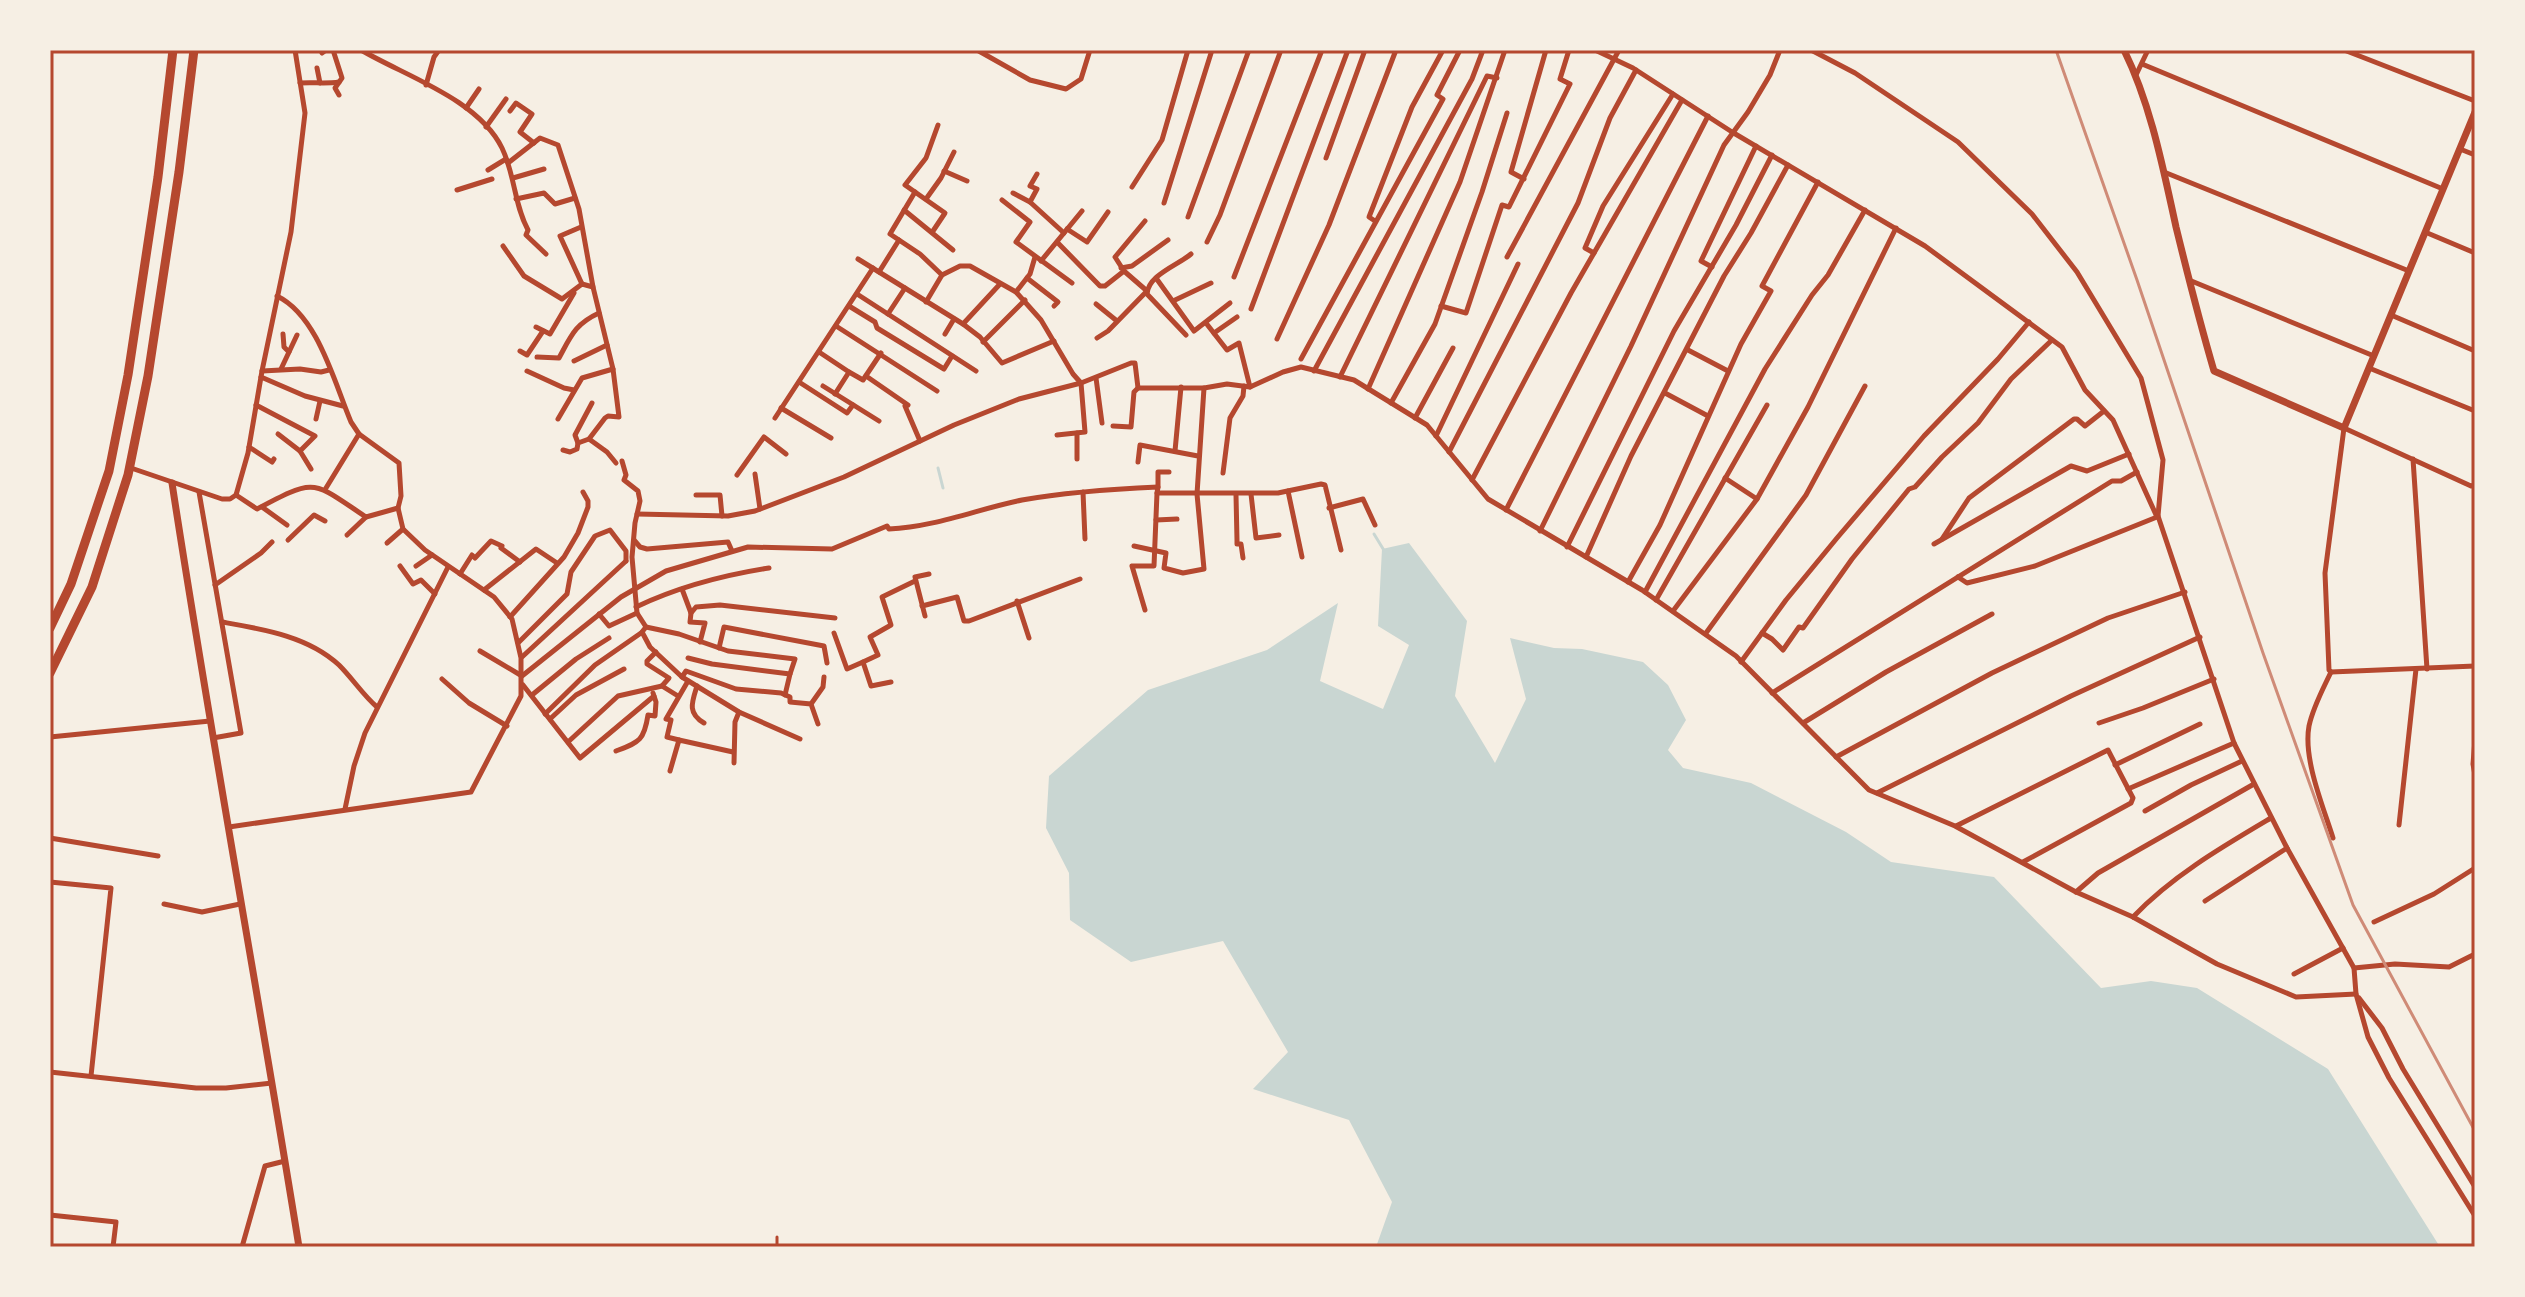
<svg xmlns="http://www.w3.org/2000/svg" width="2525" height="1297" viewBox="0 0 2525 1297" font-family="'Asap Condensed',sans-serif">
  <rect width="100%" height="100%" fill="#f6efe4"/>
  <path fill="#c9d6d2" d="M1409,543L1467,621L1455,696L1495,763L1526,699L1510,638L1554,648L1582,649L1643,662L1668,685L1686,720L1668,750L1683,768L1751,783L1846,832L1891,862L1994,877L2101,988L2151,981L2197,988L2328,1069L2440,1247H1376L1392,1202L1349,1120L1253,1089L1288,1052L1223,941L1131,962L1070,920L1069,873L1046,828L1049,776L1148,690L1267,650L1338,603L1320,681L1383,709L1409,645L1378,626L1382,549Z"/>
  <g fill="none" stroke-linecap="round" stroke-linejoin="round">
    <g stroke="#c9d6d2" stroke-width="3">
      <path d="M938,468L943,488"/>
      <path d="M1374,534L1385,552"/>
    </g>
    <path stroke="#b5482f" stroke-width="3" d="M777,1237V1247"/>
    <g stroke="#b5482f" stroke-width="5">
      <path d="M333,50L342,78L335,88L339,95"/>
      <path d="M361,50C405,76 478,99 502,148C515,175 514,204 528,230L526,235L546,254"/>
      <path d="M977,50L1030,80L1066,89L1081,79L1090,50"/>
      <path d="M1595,50L1633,68L1732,132L1925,246L2062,347L2085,390L2113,420L2157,517L2158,516L2234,743L2287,848L2354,968L2356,994L2368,1037L2389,1078L2475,1216"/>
      <path d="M1811,50L1855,73L1958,142L2032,214L2077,272L2141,378L2163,460L2158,516"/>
      <path d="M2344,50L2475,101"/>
      <path d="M2472,50L2475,51"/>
      <path d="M322,53L326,50"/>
      <path d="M2142,64L2443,189"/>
      <path d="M317,68L320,83"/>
      <path d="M2136,75L2148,50"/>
      <path d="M300,83C314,82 325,84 339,82"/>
      <path d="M426,85L434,57L439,50"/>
      <path d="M466,108L479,89"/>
      <path d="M510,111L516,103L532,114L520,132L534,143"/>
      <path d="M486,127L506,99"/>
      <path d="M2460,149L2475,155"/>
      <path d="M1326,158L1365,50"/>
      <path d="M508,163L540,138L558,145L579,209L593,287L613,369L619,417L608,416L605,418L589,439"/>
      <path d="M488,170L506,159"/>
      <path d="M944,171L967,181"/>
      <path d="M2164,172L2409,271"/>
      <path d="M1037,174L1030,186L1037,189L1030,202L1064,233"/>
      <path d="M513,178L544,169"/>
      <path d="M1524,179L1511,172L1546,50"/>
      <path d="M1132,187L1162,140L1188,50"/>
      <path d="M457,190L492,179"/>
      <path d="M915,192L890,234L920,254L942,275"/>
      <path d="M1013,193L1030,202"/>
      <path d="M516,199L544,193L555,204L575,198"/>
      <path d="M926,199L941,178L954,152"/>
      <path d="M1002,200L1030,222L1016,242L1072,283"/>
      <path d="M1164,203L1212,50"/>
      <path d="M904,210L953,250"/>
      <path d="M1188,217L1249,50"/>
      <path d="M1375,221L1369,217L1412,107L1443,50"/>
      <path d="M581,227L560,236L582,284"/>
      <path d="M1067,229L1087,242L1108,212"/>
      <path d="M933,231L945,213L905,185L926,158L938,125"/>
      <path d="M2425,232L2475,253"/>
      <path d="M1057,242L1100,286H1105L1124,271"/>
      <path d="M1207,242L1220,215L1281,50"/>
      <path d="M503,246L524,276L562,299L582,284L593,287"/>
      <path d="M1594,253L1585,248L1603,206L1673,94"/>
      <path d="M1507,257L1619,50"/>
      <path d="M858,259L963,324L1000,284"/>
      <path d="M1041,261L1082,211"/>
      <path d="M1712,267L1701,261L1756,146"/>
      <path d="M1121,268L1132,266L1168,240"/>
      <path d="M879,272L899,240"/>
      <path d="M1234,277L1322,50"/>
      <path d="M1027,278L1058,302L1054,306"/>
      <path d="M1156,278L1194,331L1230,303"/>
      <path d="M2189,280L2374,356"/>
      <path d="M1016,292L1030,274L1035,257"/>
      <path d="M857,294L976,371"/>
      <path d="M1173,301L1211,283"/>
      <path d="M926,302L942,275L960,266H970L1016,292L1041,320L1073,374L1081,383L1085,432L1057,435"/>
      <path d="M1096,304L1117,321"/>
      <path d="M849,306L875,322L877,328L944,369L952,356"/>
      <path d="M1441,306L1466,313L1502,205L1509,207L1570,84L1560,79L1569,50"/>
      <path d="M1251,309L1348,50"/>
      <path d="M888,314L905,288"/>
      <path d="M2391,315L2475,351"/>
      <path d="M1206,323L1227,350L1239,343L1250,387"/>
      <path d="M963,324L980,337L1002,363L1054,341"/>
      <path d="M836,326L937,391"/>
      <path d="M536,327L550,334L574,293"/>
      <path d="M1214,333L1237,317"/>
      <path d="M283,334L284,347L289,352"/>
      <path d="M945,334L954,319"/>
      <path d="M1186,335L1147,294C1148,275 1178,265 1191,254"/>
      <path d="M1097,338L1108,331L1147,291L1124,271L1115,257L1145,221"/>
      <path d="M1277,339L1329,225L1396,50"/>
      <path d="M983,342L1025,300"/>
      <path d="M1688,350L1728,371"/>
      <path d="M520,351L527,355L543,331"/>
      <path d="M819,352L849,372L835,394"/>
      <path d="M537,357L559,358C571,336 575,324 599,313"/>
      <path d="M1301,359L1443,99L1437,95L1460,50"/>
      <path d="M574,361L607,345"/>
      <path d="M2369,368L2475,411"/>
      <path d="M281,369L297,335"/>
      <path d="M262,371L300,369L321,372L329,370"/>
      <path d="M527,371L564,388L574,390"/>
      <path d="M1314,371L1472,79L1483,50"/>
      <path d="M849,372L863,380L881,353"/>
      <path d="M866,376L908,405"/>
      <path d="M261,377L305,396L343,406"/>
      <path d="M1340,377L1487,76L1497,78"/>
      <path d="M1096,378L1102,423"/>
      <path d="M799,382L847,413L853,405"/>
      <path d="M823,386L879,421"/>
      <path d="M1368,389L1460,182L1505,50"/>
      <path d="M1665,393L1708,416"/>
      <path d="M1391,403L1435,324L1482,192L1507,113"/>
      <path d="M256,405L315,436L300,451"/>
      <path d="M905,406L920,441"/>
      <path d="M781,408L831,438"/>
      <path d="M775,418L873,268"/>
      <path d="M1415,418L1453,348"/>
      <path d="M316,419L320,401"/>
      <path d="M558,419L582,378L613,369"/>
      <path d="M1113,426L1131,427L1134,392L1138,388"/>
      <path d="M1077,433V459"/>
      <path d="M278,434L300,451L311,469"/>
      <path d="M1436,436L1518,264"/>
      <path d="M578,443L575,435L592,403"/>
      <path d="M249,447L272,462L274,459"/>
      <path d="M563,450L570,452L577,449L578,443L589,439L607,452L616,463"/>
      <path d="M1175,451L1181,387"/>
      <path d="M1449,452L1578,203L1610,118L1636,70"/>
      <path d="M2413,459L2427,669"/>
      <path d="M622,461L626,475L624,480L638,491L640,501L635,523L632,557L637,613L646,627L642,632L650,647L682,677L686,671L736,689L781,693L790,697V702L811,704L818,724"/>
      <path d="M1138,462L1140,445L1198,456"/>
      <path d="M131,468L222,499H230L236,495L248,453L262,371L291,232L305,113L295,50"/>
      <path d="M1223,473L1230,418L1243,396L1244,386"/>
      <path d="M755,474L760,509"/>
      <path d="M737,475L764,437L786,454"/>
      <path d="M1725,478L1757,499"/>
      <path d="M1472,480L1571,293L1682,100"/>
      <path d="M1158,487V472H1169"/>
      <path d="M326,488L359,434"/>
      <path d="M1288,491L1302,557"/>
      <path d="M199,492L241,733L213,738"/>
      <path d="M1083,492L1085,539"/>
      <path d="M1251,494L1256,538L1279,535"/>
      <path d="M236,495L257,509C317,477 312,481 366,517L398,508"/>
      <path d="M696,495H720L722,516"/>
      <path d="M1236,495L1237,540V544H1241L1243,558"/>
      <path d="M262,507L287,525"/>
      <path d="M1329,508L1363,499L1375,525"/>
      <path d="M1506,510L1708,116"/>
      <path d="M637,514L728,516L755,511L844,477L954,425L1019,399L1081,383L1131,363H1135L1138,388H1204L1227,384L1250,387L1283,372L1301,367L1354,380L1427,425L1488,499L1642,590L1736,656L1869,790L1955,826L2076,892L2133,917L2217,964L2296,997L2356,994"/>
      <path d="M1156,520L1177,519"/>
      <path d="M1540,531L1631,346L1724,145L1748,112L1770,75L1780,50"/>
      <path d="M347,535L366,517"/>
      <path d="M1942,539L1969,498L2074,419H2077L2085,426L2104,411"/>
      <path d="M288,540L314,515L325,521"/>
      <path d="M634,540L640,547L647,549L728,542L732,551"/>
      <path d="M387,543L403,529"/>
      <path d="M1934,544L2071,466L2087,471L2129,454"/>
      <path d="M1134,546L1166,553L1164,568L1183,573L1204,569L1197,494L1204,388"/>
      <path d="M1567,547L1674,331L1736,225L1772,155"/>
      <path d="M501,548L520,562"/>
      <path d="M1586,557L1631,456L1724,276L1751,233L1788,165"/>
      <path d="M400,566L413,584L421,580L435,594"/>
      <path d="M416,566L432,555"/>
      <path d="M460,574L472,555L475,558L491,541L502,546"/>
      <path d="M1958,577L1967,583L2035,566L2157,517"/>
      <path d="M1628,582L1660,525L1741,344L1771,291L1762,286L1818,182"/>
      <path d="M215,585L261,553L272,542"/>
      <path d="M682,589L691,613L690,622L705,623L700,642"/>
      <path d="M484,590L536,549L557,563"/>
      <path d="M1645,592L1765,369L1812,295L1828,275L1865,210"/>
      <path d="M1656,600L1767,405"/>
      <path d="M1017,601L1029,638"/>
      <path d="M922,606L957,597L964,621H969L1080,579"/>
      <path d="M636,607C678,587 724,575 769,568"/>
      <path d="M1145,610L1132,566H1154L1157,493"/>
      <path d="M1673,611L1757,499L1808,407L1896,228"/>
      <path d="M691,613L696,607L720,605L835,618"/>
      <path d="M599,614L609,626L637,613"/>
      <path d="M925,616L915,577L929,574"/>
      <path d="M510,617L564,557L578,533L588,507V501L583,492"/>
      <path d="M222,622C262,629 308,636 339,665C353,679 363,695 377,707"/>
      <path d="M646,627L679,634L728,651L795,659L790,674"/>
      <path d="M834,633L847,669L863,662L871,686L891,682"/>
      <path d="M1706,633L1806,495L1865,386"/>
      <path d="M1762,633L1772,639L1783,650L1799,627L1803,628L1852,559L1909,489L1915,487L1942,457L1978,423L2011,379L2052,340"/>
      <path d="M519,642L567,594L571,572L595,536L610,530L626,551V561"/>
      <path d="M719,648L724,627L824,646L827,663"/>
      <path d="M480,651L522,676L621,597L666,571L748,547L832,549L887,526L889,529C935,527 978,509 1022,500C1067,492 1113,489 1158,487L1157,493H1278L1321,484L1325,485L1341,550"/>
      <path d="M522,657L626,561"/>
      <path d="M688,658L712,664L790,674L785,695"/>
      <path d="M863,662L878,655L870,637L891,625L882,597L915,581"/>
      <path d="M1741,662L1786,600L1837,538L1924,436L1998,359L2029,322"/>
      <path d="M2331,672L2329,670L2325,573L2344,428L2471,486L2475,485"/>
      <path d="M2331,672C2323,689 2313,707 2309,726C2303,759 2323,806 2333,838"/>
      <path d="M2331,672L2475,666"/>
      <path d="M682,677L739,712L800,739"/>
      <path d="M442,679L469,703L507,726"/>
      <path d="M523,685L580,758L654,696"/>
      <path d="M662,686L678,696"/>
      <path d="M697,686C692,702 687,713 704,723"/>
      <path d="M1772,693L2112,481H2121L2137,472"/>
      <path d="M532,695L576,659L609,638"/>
      <path d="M811,704L823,687L824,677"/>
      <path d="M545,714L595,665L641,633"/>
      <path d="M550,719L576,695L624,669"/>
      <path d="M1803,723L1886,672L1992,614"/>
      <path d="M2099,723L2143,708L2214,679"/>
      <path d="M50,737L210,721"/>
      <path d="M679,740L667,737L671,720L666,719L688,681"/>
      <path d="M2475,740L2473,764L2475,775"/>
      <path d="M568,742L618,696L662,686L669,678L647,664V661L656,652"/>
      <path d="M616,751C639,742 644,741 648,715L655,716L656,702L653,693"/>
      <path d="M1836,757L1992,673L2108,618L2185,592"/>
      <path d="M734,763L735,722L739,712"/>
      <path d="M2115,765L2200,724"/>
      <path d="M670,771L679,740L733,752"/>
      <path d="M2128,789L2234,743"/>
      <path d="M1877,793L2071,696L2200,637"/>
      <path d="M345,809L354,766L365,733L448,567"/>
      <path d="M2145,811L2191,785L2242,761"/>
      <path d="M2399,825L2416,669"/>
      <path d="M1956,826L2108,750L2133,798L2131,803L2023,862"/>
      <path d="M229,827L471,792L521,696V658L512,619L494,597L425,550L403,529L398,508L401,496L399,463L359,434L351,422C334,382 318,316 277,296"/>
      <path d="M50,838L158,856"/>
      <path d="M50,882L111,888L91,1076"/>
      <path d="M2076,892L2098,873L2254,784"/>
      <path d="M2205,901L2287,848"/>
      <path d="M164,904L202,912L240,904"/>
      <path d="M2133,917C2172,876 2222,847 2271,818"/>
      <path d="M2374,922L2434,894L2475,868"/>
      <path d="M2354,968L2395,964L2449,967L2475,954"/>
      <path d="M2294,974L2343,948"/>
      <path d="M2359,998L2382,1028L2403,1069L2475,1187"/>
      <path d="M50,1072L196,1088H226L272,1083"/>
      <path d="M50,1215L116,1222L113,1247"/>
      <path d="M242,1247L265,1166L285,1161"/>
    </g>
    <g stroke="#b5482f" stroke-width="7">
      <path d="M2124,50C2151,105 2163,168 2176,227C2188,276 2200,323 2214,371L2344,428L2475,112"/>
      <path d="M172,483C211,738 258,992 299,1247"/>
    </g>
    <g stroke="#b5482f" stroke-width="9">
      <path d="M50,628L71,584L109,471L128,375L158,177L173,50"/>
      <path d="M50,673L92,587L128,475L148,376L179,172L194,50"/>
    </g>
    <path stroke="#cf8b77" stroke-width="3" d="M2056,50L2137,280L2263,653L2353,905L2475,1131"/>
  </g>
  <rect width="2525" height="1297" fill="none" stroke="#f6efe4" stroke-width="104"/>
  <rect x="52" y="52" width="2421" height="1193" fill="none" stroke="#b5482f" stroke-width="3"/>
</svg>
